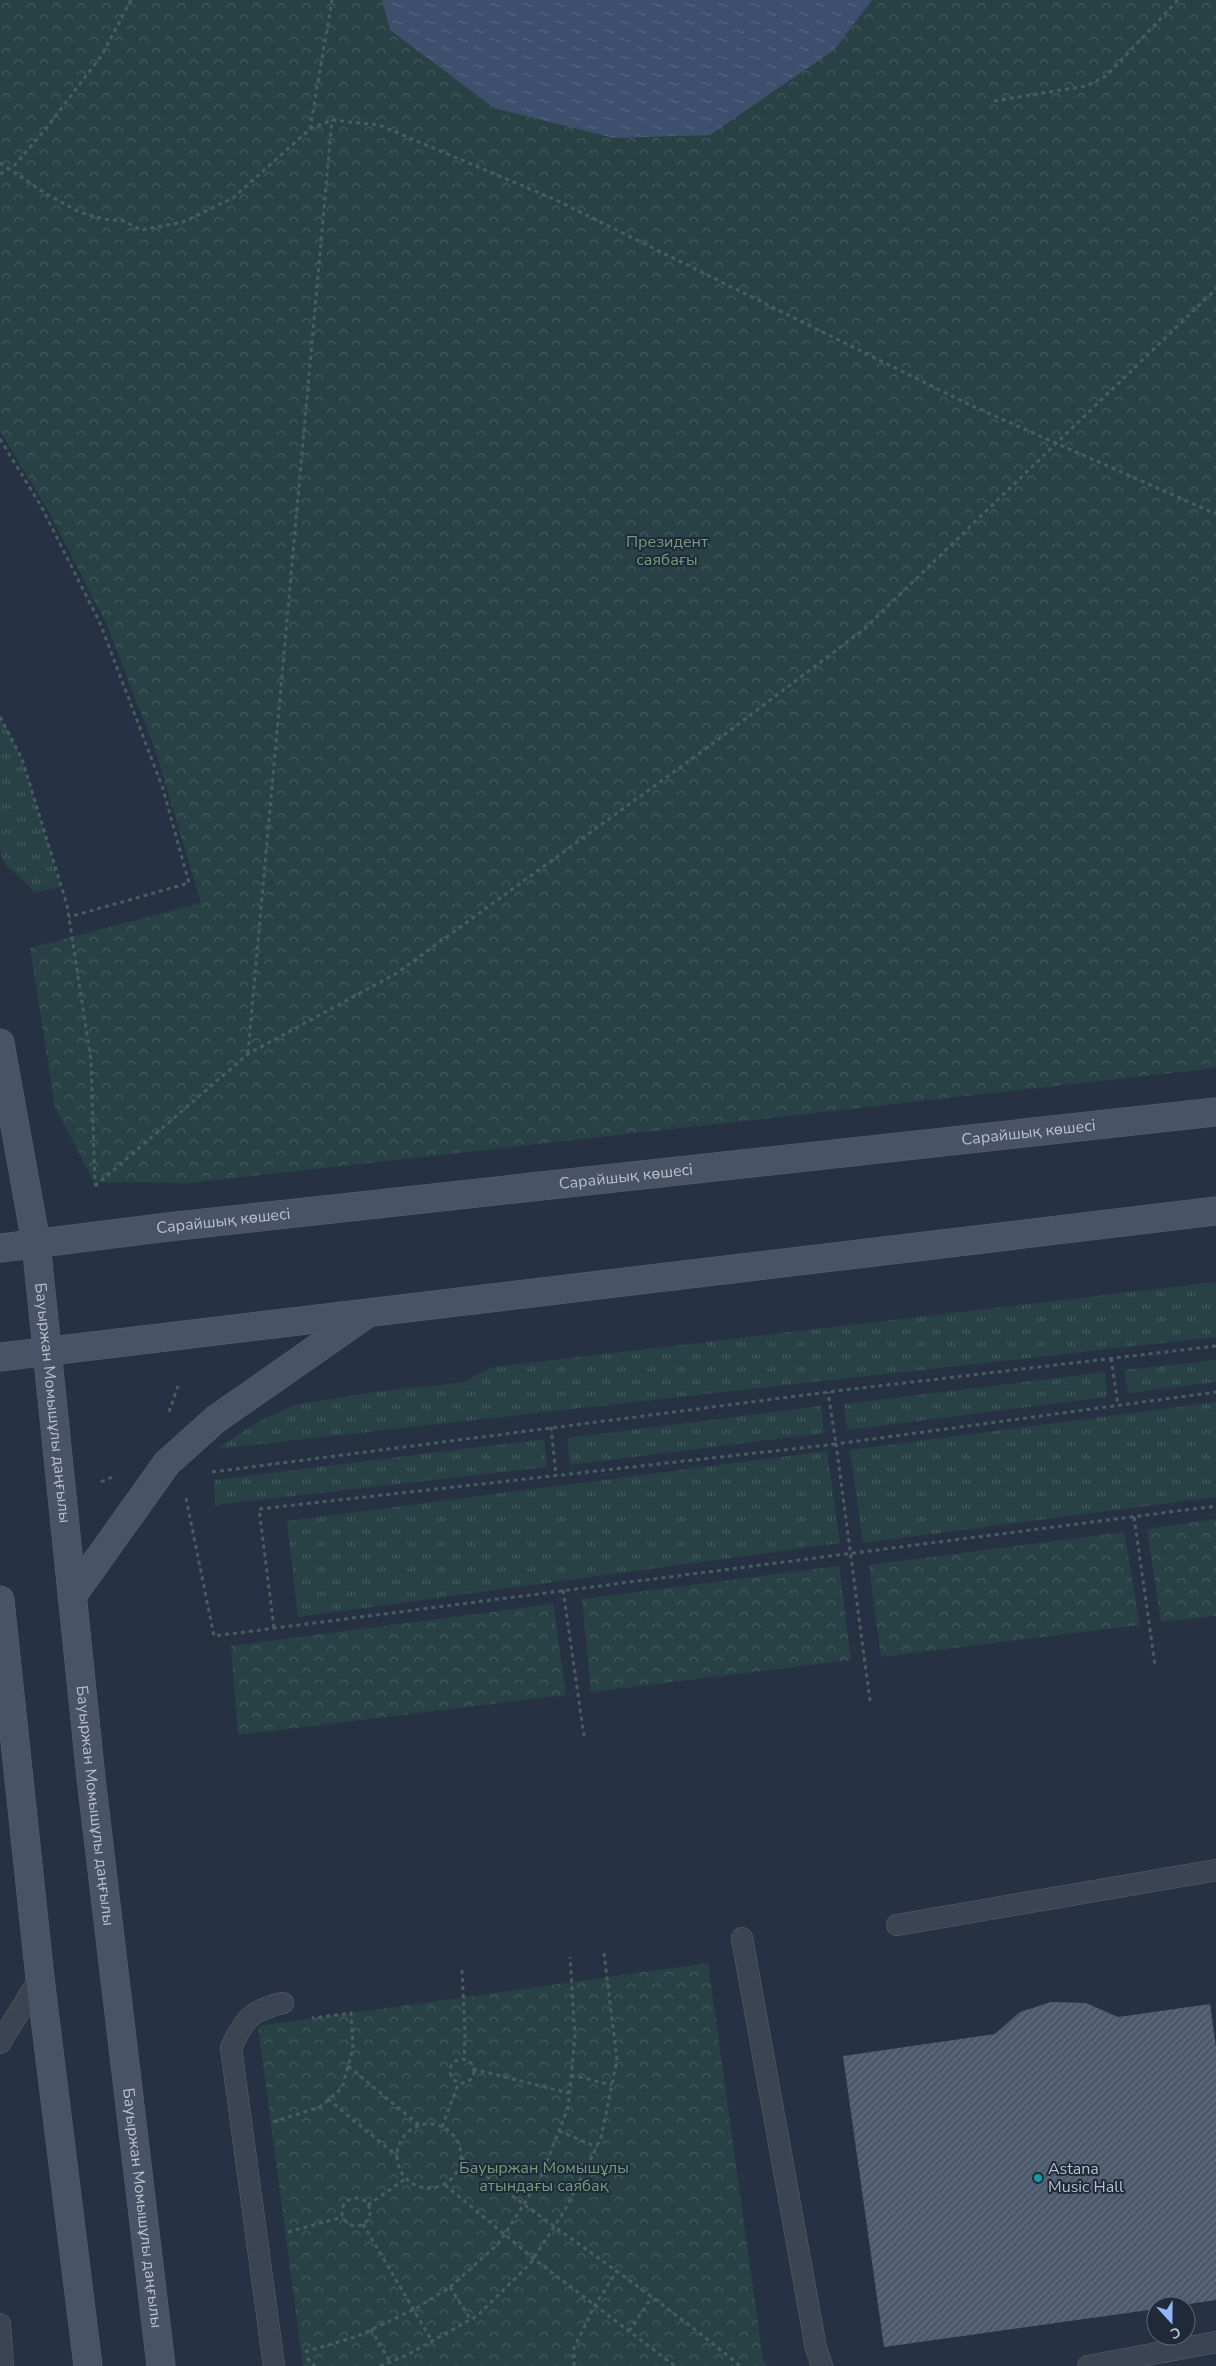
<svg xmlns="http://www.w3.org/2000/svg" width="1216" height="2366" viewBox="0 0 1216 2366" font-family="'Nunito Sans',sans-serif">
  <defs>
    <pattern id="grass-tufts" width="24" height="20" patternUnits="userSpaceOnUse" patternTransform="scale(1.25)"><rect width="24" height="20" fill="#284144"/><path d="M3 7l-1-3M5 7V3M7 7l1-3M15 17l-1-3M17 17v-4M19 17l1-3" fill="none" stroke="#455b5e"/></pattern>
    <pattern id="forest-crowns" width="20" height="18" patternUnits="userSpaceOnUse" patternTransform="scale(1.25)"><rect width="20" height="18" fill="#284144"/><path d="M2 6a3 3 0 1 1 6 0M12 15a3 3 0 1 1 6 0" fill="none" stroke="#455b5e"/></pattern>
    <pattern id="water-ripples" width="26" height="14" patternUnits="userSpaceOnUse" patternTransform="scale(1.25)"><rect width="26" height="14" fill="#3c4f6c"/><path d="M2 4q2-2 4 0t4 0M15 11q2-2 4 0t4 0" fill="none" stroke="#566780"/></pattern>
    <pattern id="building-hatch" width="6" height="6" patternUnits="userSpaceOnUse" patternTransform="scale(1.25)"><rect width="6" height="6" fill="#4c596d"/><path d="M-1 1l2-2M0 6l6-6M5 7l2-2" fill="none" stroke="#646f81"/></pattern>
  </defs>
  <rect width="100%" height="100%" fill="#263244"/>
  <g fill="url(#grass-tufts)">
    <path d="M0,717L22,759L61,887L35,892L5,864L0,851Z"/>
    <path d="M1216,1282V1337L216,1449L256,1423L294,1405L380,1391L460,1383L493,1367Z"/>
    <path d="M1216,1360V1382L1128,1393L1124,1370Z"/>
    <path d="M1105,1372L1107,1397L847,1430L844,1404Z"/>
    <path d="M1216,1402V1497L863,1543L850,1450Z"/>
    <path d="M821,1406L824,1433L570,1465L567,1438Z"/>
    <path d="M544,1439L547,1467L215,1505L214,1480Z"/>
    <path d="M827,1451L840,1543L298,1617L287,1521Z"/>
  </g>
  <g fill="url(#forest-crowns)">
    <path d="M0,0H1216V1068L190,1183L94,1182L55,1107L30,948L201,903L155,749L106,623L49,512L0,431Z"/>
    <path d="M1216,1519V1616L1161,1622L1147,1529Z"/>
    <path d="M1124,1532L1140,1625L881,1657L869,1565Z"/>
    <path d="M839,1566L851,1660L591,1692L582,1599Z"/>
    <path d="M553,1604L566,1695L238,1735L231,1646Z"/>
    <path d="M708,1963L763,2360L769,2366H303L258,2026Z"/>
  </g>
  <path fill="url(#water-ripples)" d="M382,0H872L834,50L710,135L614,138L494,108L390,30Z"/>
  <path fill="url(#building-hatch)" d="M1051,2002L1086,2003L1118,2017L1210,2004L1216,2047V2300L1175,2306H1156V2309L884,2347L843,2056L995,2034L1020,2012Z"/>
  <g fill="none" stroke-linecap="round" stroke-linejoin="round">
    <g stroke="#596270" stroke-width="22">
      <g id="lane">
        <path d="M897,1925L1216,1870"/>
        <path d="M742,1938L816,2348L822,2366"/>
        <path d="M0,2043L40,1978"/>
        <path d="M0,2324L3,2366"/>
        <path d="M274,2366L231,2048C244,2019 251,2010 283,2003"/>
        <path d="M1088,2366L1216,2342"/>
      </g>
    </g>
    <g stroke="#596270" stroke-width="29">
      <g id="secondary">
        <path id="s1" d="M0,1043L36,1243L91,1778L161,2366"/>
        <path id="s2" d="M0,1248L168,1227L1216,1112"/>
        <path d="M0,1357L1216,1211"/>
        <path d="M72,1596L167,1463L216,1419L365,1315"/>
        <path d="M0,1600L40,1978L88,2366"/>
      </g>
    </g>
    <g stroke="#475e61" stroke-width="3" stroke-dasharray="4 4" stroke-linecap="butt">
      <path d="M994,101L1086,86L1106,76L1178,0"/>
      <path d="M310,129L332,0"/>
      <path d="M0,163L45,193L79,212L103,219L124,221L141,230L183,222L233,198L310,129L332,120L379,125L556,200L970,405L1216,514"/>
      <path d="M0,174L14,166L44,131L102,55L131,0"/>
      <path d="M0,439L41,506L100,623L163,789L189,883L69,917"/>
      <path d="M0,717L22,759L67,905L91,1060L95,1185"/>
      <path d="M248,1053L332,120"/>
      <path d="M95,1186L248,1054L397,973L708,747L863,630L1216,289"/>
      <path d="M1111,1358L1118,1405"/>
      <path d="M169,1412L178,1386"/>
      <path d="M551,1427L556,1476"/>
      <path d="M212,1472L828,1392L1216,1346"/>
      <path d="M101,1482L112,1477"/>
      <path d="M186,1498L214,1636L1216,1506"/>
      <path d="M1134,1517L1155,1665"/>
      <path d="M563,1590L584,1736"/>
      <path d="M274,1628L259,1509L836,1444L828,1392"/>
      <path d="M870,1701L836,1444L1216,1392"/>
      <path d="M462,1970L465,2032L464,2059"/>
      <circle cx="462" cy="2071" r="12"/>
      <path d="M348,2066L419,2125"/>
      <path d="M473,2069L569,2093"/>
      <path d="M571,2075L612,2085"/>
      <path d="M328,2099L397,2156"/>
      <path d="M273,2122L320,2107L342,2088L353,2048L351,2013L312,2018"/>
      <circle cx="429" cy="2156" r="32"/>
      <path d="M442,2127L459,2082"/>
      <path d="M559,2131L597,2147"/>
      <path d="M461,2157C553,2229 651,2291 740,2366"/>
      <path d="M445,2185L534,2259L675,2366"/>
      <circle cx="356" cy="2212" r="14"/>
      <path d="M368,2205L405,2179"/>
      <path d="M363,2224L432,2341"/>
      <path d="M288,2232L343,2217"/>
      <path d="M450,2287L471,2320"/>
      <path d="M371,2329L390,2362"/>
      <path d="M629,2331L652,2297"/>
      <path d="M305,2352L358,2336L415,2309L450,2287L498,2244L505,2234L540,2179L568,2108L575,2037L570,1957"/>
      <path d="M307,2358L315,2366"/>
      <path d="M380,2366L405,2356L477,2316L530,2264L566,2208L601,2138L617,2060L604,1953"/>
      <path d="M574,2366V2348L595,2305L617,2271"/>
    </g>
    <use href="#lane" stroke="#3b4453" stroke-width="21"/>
    <use href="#secondary" stroke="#495366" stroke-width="28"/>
  </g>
  <circle fill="#0f9aa8" stroke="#1f2938" stroke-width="2" cx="1038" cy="2178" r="5"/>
  <g text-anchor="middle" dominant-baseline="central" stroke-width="4" stroke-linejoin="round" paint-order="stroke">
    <g font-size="16" fill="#6f9e7a" stroke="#1f2938">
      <text x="667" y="542">Президент<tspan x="667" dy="18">саябағы</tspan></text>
      <text x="544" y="2168">Бауыржан Момышұлы<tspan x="544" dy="18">атындағы саябақ</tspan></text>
    </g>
    <g font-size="16" fill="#b8c0cd" stroke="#1f2938">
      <text stroke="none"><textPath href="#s2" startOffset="1035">Сарайшық көшесі</textPath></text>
      <text stroke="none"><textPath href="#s2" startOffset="630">Сарайшық көшесі</textPath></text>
      <text stroke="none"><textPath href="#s2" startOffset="225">Сарайшық көшесі</textPath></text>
      <text stroke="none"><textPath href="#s1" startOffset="364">Бауыржан Момышұлы даңғылы</textPath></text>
      <text stroke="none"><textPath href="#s1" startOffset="769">Бауыржан Момышұлы даңғылы</textPath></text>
      <text stroke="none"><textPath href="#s1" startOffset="1174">Бауыржан Момышұлы даңғылы</textPath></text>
    </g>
    <g font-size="16" fill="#b8c0cd" stroke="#1f2938" text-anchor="start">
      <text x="1048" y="2169">Astana<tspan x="1048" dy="18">Music Hall</tspan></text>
    </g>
  </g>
  <g transform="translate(1171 2321) rotate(159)"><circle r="24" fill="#1f2938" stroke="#5c6574"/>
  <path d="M0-4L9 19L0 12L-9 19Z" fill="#8fb7fb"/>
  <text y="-8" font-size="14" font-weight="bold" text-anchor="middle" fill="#b8c0cd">С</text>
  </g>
</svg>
